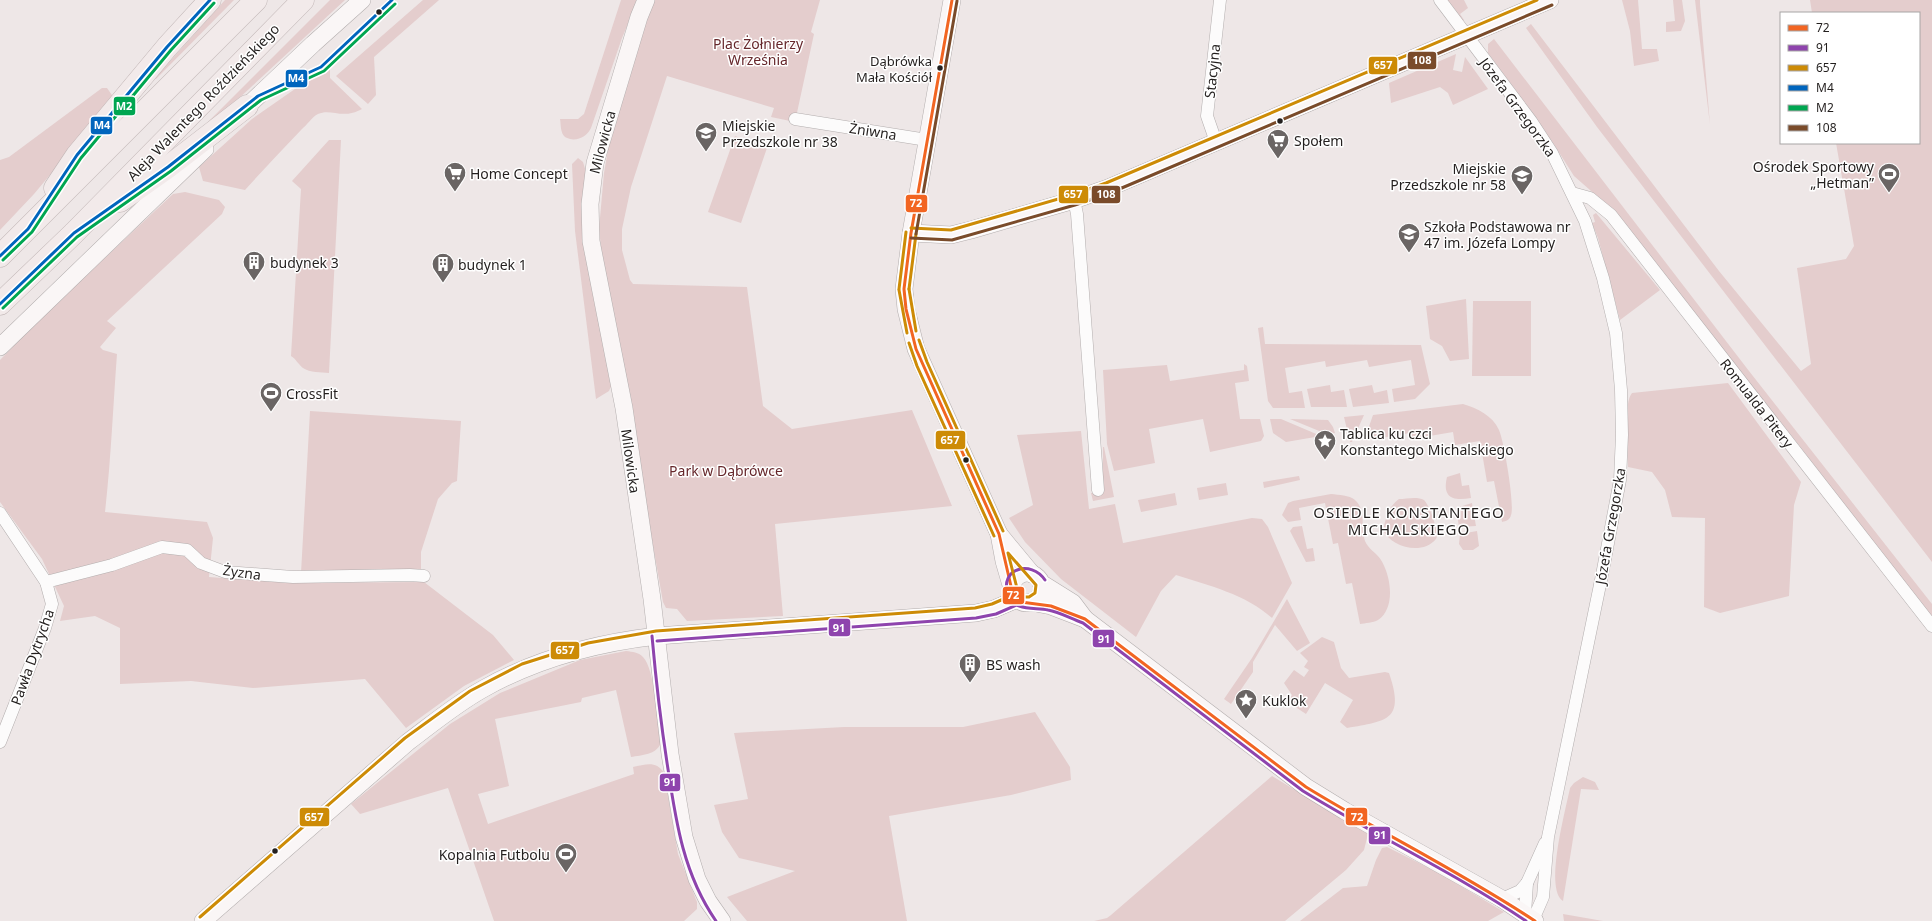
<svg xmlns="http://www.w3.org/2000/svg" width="1932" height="921" viewBox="0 0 1932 921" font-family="'Noto Sans',sans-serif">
  <rect width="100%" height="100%" fill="#eee7e7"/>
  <g fill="#e4cdcd">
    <path d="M225,0H234L156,79L155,78Z"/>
    <path d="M330,0H345L196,138L180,150Z"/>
    <path d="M423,0H439L374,57L376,95L368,104L336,76Z"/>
    <path d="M621,0H638L622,38L591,128C587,137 575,143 565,137C560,133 561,124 560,119H578L584,114Z"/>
    <path d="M655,0H820L811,32L814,34L795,122L771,117L774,108L667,76L631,187L622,229V250L630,280L633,284L747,287L763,406L792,429L912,410L952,506L775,524L783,616L687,621L677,609L666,608L663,602L602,257L599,229L604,173L611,132L646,20Z"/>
    <path d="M1445,0H1464L1468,8L1460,14L1464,20H1461Z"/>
    <path d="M1622,0H1638L1642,49H1657L1659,61L1634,66L1630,31Z"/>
    <path d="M1673,0H1682L1685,21L1681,31L1666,32V22L1675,21Z"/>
    <path d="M1695,0H1700V4L1710,125Z"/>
    <path d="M1810,0H1932V562L1597,127L1526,28L1531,24L1719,271L1801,371L1811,364L1797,268L1846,259L1854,246L1836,143H1919V13H1812Z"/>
    <path d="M1494,39L1749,371L1932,604V620L1798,444L1607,205L1574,176L1553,143L1488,53V44Z"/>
    <path d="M1456,54L1453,70L1462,72L1465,57L1488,89L1453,105L1448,93L1440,87L1391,103L1389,83Z"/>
    <path d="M338,59L330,69V78L362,109C343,120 331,108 318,114C312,117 307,125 302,129C283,149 264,169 245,190L203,181L199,167L252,119Z"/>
    <path d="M102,88H107L114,98L34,194L0,230V160L9,157Z"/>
    <path d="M735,136L767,148L741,223L708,212Z"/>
    <path d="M329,140H341L329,373C321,372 310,373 303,368C298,364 296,359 291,356L301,189L292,181Z"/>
    <path d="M578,158L583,162L586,172L582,220L612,384L609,391L596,399L575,231L572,164Z"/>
    <path d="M185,192L219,200L225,207L222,214L107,321L116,328L100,347L103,350L117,354C113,407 111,460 105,512L207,522L213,538L209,577L290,583L424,582L493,635L514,660L464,686L406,728L365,679L253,688L191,681L120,684V628L95,616L60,621L64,606L42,559L0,502V360L46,313L173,194Z"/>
    <path d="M1596,213L1660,290L1620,320L1598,238L1592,223L1595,222L1593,215Z"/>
    <path d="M1466,299L1469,359L1450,361L1442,346L1430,339L1426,306Z"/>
    <path d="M1473,301H1531V376H1472Z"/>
    <path d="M1263,327L1265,344L1421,345L1430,384L1415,399L1394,402L1392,389L1415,385L1411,360L1369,367L1367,360L1326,367L1325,361L1285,368L1289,393L1302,391L1305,408H1273L1268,401L1258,328Z"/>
    <path d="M1244,364L1247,366L1249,381L1235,383L1240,419H1260L1264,436L1261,441L1210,452L1203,419L1149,429L1155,463L1114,471L1107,444L1103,370L1167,365L1170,381L1244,370Z"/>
    <path d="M1728,383L1801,482L1794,505L1789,596L1720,613L1704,607L1705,518L1672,517L1665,490L1652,472L1628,467C1628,452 1623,403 1632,393Z"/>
    <path d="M1330,385L1331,392L1344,390L1347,407H1311L1307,389Z"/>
    <path d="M1372,385L1374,393L1387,390L1389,403L1353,407L1349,389Z"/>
    <path d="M1463,404C1477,408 1493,416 1499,430C1504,441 1515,506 1511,515C1510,520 1506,521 1502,522L1494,481L1487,482L1480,441L1455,445L1453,432L1412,439L1410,433L1364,441L1373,415Z"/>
    <path d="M310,411L461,421L457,481L452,483L438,499L421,552V569L301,573Z"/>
    <path d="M1364,415L1352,442H1350L1344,417Z"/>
    <path d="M1270,419H1281L1321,436L1286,442L1273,433Z"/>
    <path d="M1290,419L1328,420L1333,427L1335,433L1324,435V433Z"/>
    <path d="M1081,431L1089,509L1115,504L1123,543L1252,518L1262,519L1268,527L1292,583L1272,618C1245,594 1210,586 1176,575L1161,591L1136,637L1061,579L1025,542L1009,518L1033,505L1017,435Z"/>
    <path d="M1103,447H1104L1114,497L1093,501L1091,493L1103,490Z"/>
    <path d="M1460,473L1462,486L1469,485L1471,498C1453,501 1442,498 1447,477Z"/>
    <path d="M1299,476L1300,480L1264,488L1263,482Z"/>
    <path d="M1226,483L1228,495L1199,500L1197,488Z"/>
    <path d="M1175,493L1177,505L1141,512L1138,500Z"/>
    <path d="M1331,494C1339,495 1349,495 1355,500C1367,511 1360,527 1365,541C1368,549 1377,553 1381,560C1391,576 1396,608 1378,620C1373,623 1365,623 1360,624L1352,583L1346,584L1338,543L1333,544L1325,503L1299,508L1301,520L1288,522L1282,515L1288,503L1293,501Z"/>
    <path d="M1399,499C1406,499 1417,496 1424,500C1429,504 1440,534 1436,539C1422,556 1391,547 1383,530C1386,518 1388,507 1399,499Z"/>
    <path d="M1472,503L1476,526L1459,527L1456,508Z"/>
    <path d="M1302,526L1307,549L1313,548L1315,561L1306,562L1290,531L1293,527Z"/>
    <path d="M1477,531L1479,546L1473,550H1463L1459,544L1460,534Z"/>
    <path d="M1287,599L1310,643L1297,651L1275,625L1253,662V672L1231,704L1224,699L1252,658Z"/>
    <path d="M1322,637L1334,642L1341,668L1349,678L1385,672L1389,673C1405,720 1388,721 1347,728L1340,722L1353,700L1325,683L1306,714L1288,702L1292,695L1284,683L1294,670L1304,677L1309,670L1304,667L1308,661L1300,653Z"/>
    <path d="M626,651C633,652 638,652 643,657C655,669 658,724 661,743C656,755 642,755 631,757L616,690L582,698L581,702L495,719L509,786L478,794L488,824L634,774L633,767C645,765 656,760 664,773L678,854L697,902V909L684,921H494L448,788L360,814L351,804L450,724L500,693L580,660Z"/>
    <path d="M1035,712L1070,767L1071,780L1011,795L889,816L907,921H747L727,897L795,871L739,858L722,832L714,805L748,799L734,733L844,727H963Z"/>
    <path d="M1272,776L1368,834L1364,850L1346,870L1285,921H1094L1107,918L1111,915Z"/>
    <path d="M1583,777L1595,782L1599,790L1581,789L1563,901C1544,888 1566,809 1570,788L1574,783Z"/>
    <path d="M1387,847L1439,873L1504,912L1488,921H1300L1343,888L1367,886L1376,860L1382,848Z"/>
    <path d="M1563,914L1603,921H1564Z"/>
  </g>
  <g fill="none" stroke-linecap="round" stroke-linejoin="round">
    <g stroke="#b3aeae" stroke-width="13">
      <g id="street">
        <path d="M1440,0L1531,121L1552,153L1585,221L1603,278L1616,333L1621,390L1622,435L1620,480L1602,575L1548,837L1543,897L1533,920"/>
        <path d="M795,119L927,140"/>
        <path d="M1216,142L1207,116L1220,0"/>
        <path d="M1572,193L1590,198L1611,215L1932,626"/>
        <path d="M1074,200L1077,214L1098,490"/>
        <path d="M0,513L46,582L52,604L45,628L0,742"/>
        <path d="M46,582L112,565L162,547L187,550L201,563L225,572L293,577L410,575L424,576"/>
        <path d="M1502,899L1520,891L1527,883L1545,843"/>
        <path d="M1525,914L1527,883"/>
      </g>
    </g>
    <g stroke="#b3aeae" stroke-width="18">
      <g id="secondary">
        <path d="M646,0L639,17L595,163L590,204L591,241L624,408L652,599L670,754L684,837L697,879L708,901L722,921"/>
        <path d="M952,0L911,233L904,289L906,309L916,349L999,534L1004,561L1011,585"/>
        <path d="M239,114L313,44L362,0"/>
        <path d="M911,233L951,235L971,230L1074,200L1108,188L1550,0"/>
        <path d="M0,347L205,149"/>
        <path d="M999,534L1032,574"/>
        <circle cx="1027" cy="588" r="15"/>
        <path d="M1041,583L1073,603L1085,619L1306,787L1345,811L1502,899L1535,921"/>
        <path d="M1031,602L1051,606L1085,619"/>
        <path d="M203,921L408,742C432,724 456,704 483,689C536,659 596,643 657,636L976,613L994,609L1017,599"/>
      </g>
    </g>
    <g stroke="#c2b7b7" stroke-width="23">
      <g id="highway">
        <path d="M55,188L77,155L167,47L210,0"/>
        <path d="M120,201L168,167L247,106"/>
        <path d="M0,256L256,0"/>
        <path d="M0,304L74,233L303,0"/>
      </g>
    </g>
    <use href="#street" stroke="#fcfbfb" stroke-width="12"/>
    <use href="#secondary" stroke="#faf6f6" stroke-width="17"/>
    <use href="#highway" stroke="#f2eaea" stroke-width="22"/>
    <g stroke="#fff" stroke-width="6">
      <path id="bus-1" d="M952,0L911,233L904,289L906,309L916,349L999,534L1013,595L1021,602L1051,606L1085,619L1306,787C1381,833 1461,872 1535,921"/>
    </g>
    <g stroke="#fff" stroke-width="6">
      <g id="bus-2">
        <path d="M1045,580C1031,559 999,569 1008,594C1014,612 1034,607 1048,610C1060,612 1071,619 1083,623L1303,791C1376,836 1455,873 1526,921"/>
        <path d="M652,636C656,681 661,725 668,769C676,823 684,875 716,921"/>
        <path d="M657,641L976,618L996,614L1019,604"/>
      </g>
    </g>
    <g stroke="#fff" stroke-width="6">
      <g id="bus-3">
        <path d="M911,228L951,230L1072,195L1106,183L1537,0"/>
        <path d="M899,289L906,232"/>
        <path d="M909,289L916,234"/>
        <path d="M909,289L916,331"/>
        <path d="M899,290L907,333"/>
        <path d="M919,340L927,362L1003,531"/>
        <path d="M909,343L917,366L994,536"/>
        <path d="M1008,553L1036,585L1035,593L1029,597H1023L1018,592Z"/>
        <path d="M200,917L405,738L470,691L522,664L588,643L656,631L975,608L992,604L1015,594"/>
      </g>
    </g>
    <g stroke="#fff" stroke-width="6">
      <g id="bus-4">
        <path d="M0,256L28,229L77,155L167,47L210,0"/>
        <path d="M0,304L74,233L168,167L258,96L321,67L392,0"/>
      </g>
    </g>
    <g stroke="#fff" stroke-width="6">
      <g id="bus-5">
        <path d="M3,260L32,232L81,158L171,50L214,3"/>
        <path d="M3,308L77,237L171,171L261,100L324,71L395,4"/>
      </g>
    </g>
    <g stroke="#fff" stroke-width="6">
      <g id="bus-6">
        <path d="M916,234L957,1"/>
        <path d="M911,238L952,240L1075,205L1110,193L1552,5"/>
      </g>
    </g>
    <use href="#bus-1" stroke="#f26522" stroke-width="3"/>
    <use href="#bus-2" stroke="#8e44ad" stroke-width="3"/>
    <use href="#bus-3" stroke="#cd8b06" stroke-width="3"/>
    <use href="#bus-4" stroke="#0065bd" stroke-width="3"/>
    <use href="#bus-5" stroke="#00a651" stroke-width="3"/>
    <use href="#bus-6" stroke="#7a4b2a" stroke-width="3"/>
  </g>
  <defs>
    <g id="school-pin" transform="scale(1.15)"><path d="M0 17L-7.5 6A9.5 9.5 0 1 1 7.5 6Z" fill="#6a6564" stroke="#fff"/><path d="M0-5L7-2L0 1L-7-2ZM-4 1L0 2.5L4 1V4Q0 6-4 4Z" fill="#fff"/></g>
    <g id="supermarket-pin" transform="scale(1.15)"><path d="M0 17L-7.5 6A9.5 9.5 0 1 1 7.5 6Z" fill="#6a6564" stroke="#fff"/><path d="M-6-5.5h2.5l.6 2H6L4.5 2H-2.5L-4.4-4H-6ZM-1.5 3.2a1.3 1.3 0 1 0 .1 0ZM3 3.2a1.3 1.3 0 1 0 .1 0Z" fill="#fff"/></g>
    <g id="stadium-pin" transform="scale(1.15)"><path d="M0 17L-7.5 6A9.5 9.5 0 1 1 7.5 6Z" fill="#6a6564" stroke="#fff"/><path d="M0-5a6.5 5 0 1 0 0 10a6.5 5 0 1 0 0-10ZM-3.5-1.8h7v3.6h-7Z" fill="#fff"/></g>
    <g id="building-pin" transform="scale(1.15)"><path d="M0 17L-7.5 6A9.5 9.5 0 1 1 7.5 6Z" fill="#6a6564" stroke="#fff"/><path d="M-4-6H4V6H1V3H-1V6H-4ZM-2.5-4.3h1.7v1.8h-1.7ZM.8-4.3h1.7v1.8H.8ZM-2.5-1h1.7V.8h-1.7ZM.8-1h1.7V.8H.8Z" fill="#fff"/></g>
    <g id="sight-pin" transform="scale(1.15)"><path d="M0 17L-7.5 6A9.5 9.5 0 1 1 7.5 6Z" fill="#6a6564" stroke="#fff"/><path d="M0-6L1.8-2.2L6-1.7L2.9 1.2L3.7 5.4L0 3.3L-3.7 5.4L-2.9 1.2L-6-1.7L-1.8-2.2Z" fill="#fff"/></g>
  </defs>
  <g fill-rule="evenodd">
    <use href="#school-pin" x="706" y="133"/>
    <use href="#supermarket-pin" x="1278" y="140"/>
    <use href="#supermarket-pin" x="455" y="173"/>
    <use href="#stadium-pin" x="1889" y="174"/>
    <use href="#school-pin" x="1522" y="176"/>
    <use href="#school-pin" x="1409" y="234"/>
    <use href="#building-pin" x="254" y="262"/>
    <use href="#building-pin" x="443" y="264"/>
    <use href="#stadium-pin" x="271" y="393"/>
    <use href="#sight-pin" x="1325" y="441"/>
    <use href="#building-pin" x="970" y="664"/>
    <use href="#sight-pin" x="1246" y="700"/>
    <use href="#stadium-pin" x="566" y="854"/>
  </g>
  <g fill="#231f1e" stroke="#fff" stroke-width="1.5">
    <circle cx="379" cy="12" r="3.5"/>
    <circle cx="940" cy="68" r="3.5"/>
    <circle cx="1280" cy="121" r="3.5"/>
    <circle cx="966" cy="460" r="3.5"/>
    <circle cx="275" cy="851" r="3.5"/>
  </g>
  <g text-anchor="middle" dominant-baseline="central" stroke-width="3" stroke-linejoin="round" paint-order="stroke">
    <g font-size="13" fill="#231f1e" stroke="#fff" text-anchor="end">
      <text x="932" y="61">Dąbrówka<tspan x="932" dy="16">Mała Kościół</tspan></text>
    </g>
    <g font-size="14" fill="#66272b" stroke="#fff">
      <text x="758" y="43">Plac Żołnierzy<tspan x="758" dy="16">Września</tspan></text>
      <text x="726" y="470">Park w Dąbrówce</text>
    </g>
    <g font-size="14" fill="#231f1e" stroke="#fff">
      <text transform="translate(1212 71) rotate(-84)">Stacyjna</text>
      <text transform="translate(203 102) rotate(-46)">Aleja Walentego Roździeńskiego</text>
      <text transform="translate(1518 107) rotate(54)">Józefa Grzegorzka</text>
      <text transform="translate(873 131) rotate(9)">Żniwna</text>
      <text transform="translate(602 142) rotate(-75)">Milowicka</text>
      <text transform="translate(1757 403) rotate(52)">Romualda Pitery</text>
      <text transform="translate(631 461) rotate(82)">Milowicka</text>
      <text transform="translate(1610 526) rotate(-80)">Józefa Grzegorzka</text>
      <text transform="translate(242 572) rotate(8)">Żyzna</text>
      <text transform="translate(32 657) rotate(-70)">Pawła Dytrycha</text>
    </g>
    <g font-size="14" fill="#231f1e" stroke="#fff" text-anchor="start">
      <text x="722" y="125">Miejskie<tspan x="722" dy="16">Przedszkole nr 38</tspan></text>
      <text x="1294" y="140">Społem</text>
      <text x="1874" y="166" text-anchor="end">Ośrodek Sportowy<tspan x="1874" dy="16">„Hetman”</tspan></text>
      <text x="1506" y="168" text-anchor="end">Miejskie<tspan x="1506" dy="16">Przedszkole nr 58</tspan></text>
      <text x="470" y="173">Home Concept</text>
      <text x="1424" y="226">Szkoła Podstawowa nr<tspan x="1424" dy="16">47 im. Józefa Lompy</tspan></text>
      <text x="270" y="262">budynek 3</text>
      <text x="458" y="264">budynek 1</text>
      <text x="286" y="393">CrossFit</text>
      <text x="1340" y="433">Tablica ku czci<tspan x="1340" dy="16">Konstantego Michalskiego</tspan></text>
      <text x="986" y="664">BS wash</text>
      <text x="1262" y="700">Kuklok</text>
      <text x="550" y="854" text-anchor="end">Kopalnia Futbolu</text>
    </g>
    <g font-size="15" letter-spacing="1" fill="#231f1e" stroke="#fff">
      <text x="1409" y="512">OSIEDLE KONSTANTEGO<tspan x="1409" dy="17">MICHALSKIEGO</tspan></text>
    </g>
  </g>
  <g stroke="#fff" stroke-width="1.5">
    <rect x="1407" y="51" width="30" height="19" rx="4" fill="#7a4b2a"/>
    <rect x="1368" y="56" width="30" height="19" rx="4" fill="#cd8b06"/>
    <rect x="285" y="69" width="23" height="19" rx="4" fill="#0065bd"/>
    <rect x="113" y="96" width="23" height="20" rx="4" fill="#00a651"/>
    <rect x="90" y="116" width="23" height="19" rx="4" fill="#0065bd"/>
    <rect x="1091" y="185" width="30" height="19" rx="4" fill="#7a4b2a"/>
    <rect x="1058" y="185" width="31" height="19" rx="4" fill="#cd8b06"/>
    <rect x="905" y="194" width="23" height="19" rx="4" fill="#f26522"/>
    <rect x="935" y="430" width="31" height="20" rx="4" fill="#cd8b06"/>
    <rect x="1002" y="586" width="23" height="19" rx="4" fill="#f26522"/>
    <rect x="828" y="618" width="23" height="19" rx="4" fill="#8e44ad"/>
    <rect x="1092" y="629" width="23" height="19" rx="4" fill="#8e44ad"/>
    <rect x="550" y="641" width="30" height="19" rx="4" fill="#cd8b06"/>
    <rect x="659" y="773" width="22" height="19" rx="4" fill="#8e44ad"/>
    <rect x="1345" y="807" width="23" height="19" rx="4" fill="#f26522"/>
    <rect x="299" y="807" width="31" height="20" rx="4" fill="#cd8b06"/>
    <rect x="1368" y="826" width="23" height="19" rx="4" fill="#8e44ad"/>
  </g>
  <g font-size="11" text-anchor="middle" font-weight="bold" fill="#fff">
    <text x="1422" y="64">108</text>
    <text x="1383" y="69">657</text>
    <text x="296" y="82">M4</text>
    <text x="124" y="110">M2</text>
    <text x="102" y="129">M4</text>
    <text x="1106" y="198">108</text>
    <text x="1073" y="198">657</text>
    <text x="916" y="207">72</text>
    <text x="950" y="444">657</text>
    <text x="1013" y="599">72</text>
    <text x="839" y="632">91</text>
    <text x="1104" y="643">91</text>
    <text x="565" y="654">657</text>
    <text x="670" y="786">91</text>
    <text x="1357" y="821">72</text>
    <text x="314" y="821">657</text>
    <text x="1380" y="839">91</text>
  </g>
  <rect x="1780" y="12" width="140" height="132" fill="#ffffff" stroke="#a7a5a5"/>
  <rect x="1788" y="25" width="20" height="6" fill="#f26522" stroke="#a7a5a5"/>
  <text x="1816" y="32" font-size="12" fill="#231f1e">72</text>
  <rect x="1788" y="45" width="20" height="6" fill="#8e44ad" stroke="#a7a5a5"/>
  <text x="1816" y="52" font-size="12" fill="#231f1e">91</text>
  <rect x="1788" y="65" width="20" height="6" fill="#cd8b06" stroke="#a7a5a5"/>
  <text x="1816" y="72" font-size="12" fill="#231f1e">657</text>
  <rect x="1788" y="85" width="20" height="6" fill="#0065bd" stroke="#a7a5a5"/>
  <text x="1816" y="92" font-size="12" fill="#231f1e">M4</text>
  <rect x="1788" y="105" width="20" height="6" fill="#00a651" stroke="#a7a5a5"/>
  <text x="1816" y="112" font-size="12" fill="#231f1e">M2</text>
  <rect x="1788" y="125" width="20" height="6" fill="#7a4b2a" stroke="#a7a5a5"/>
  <text x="1816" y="132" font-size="12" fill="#231f1e">108</text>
</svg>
